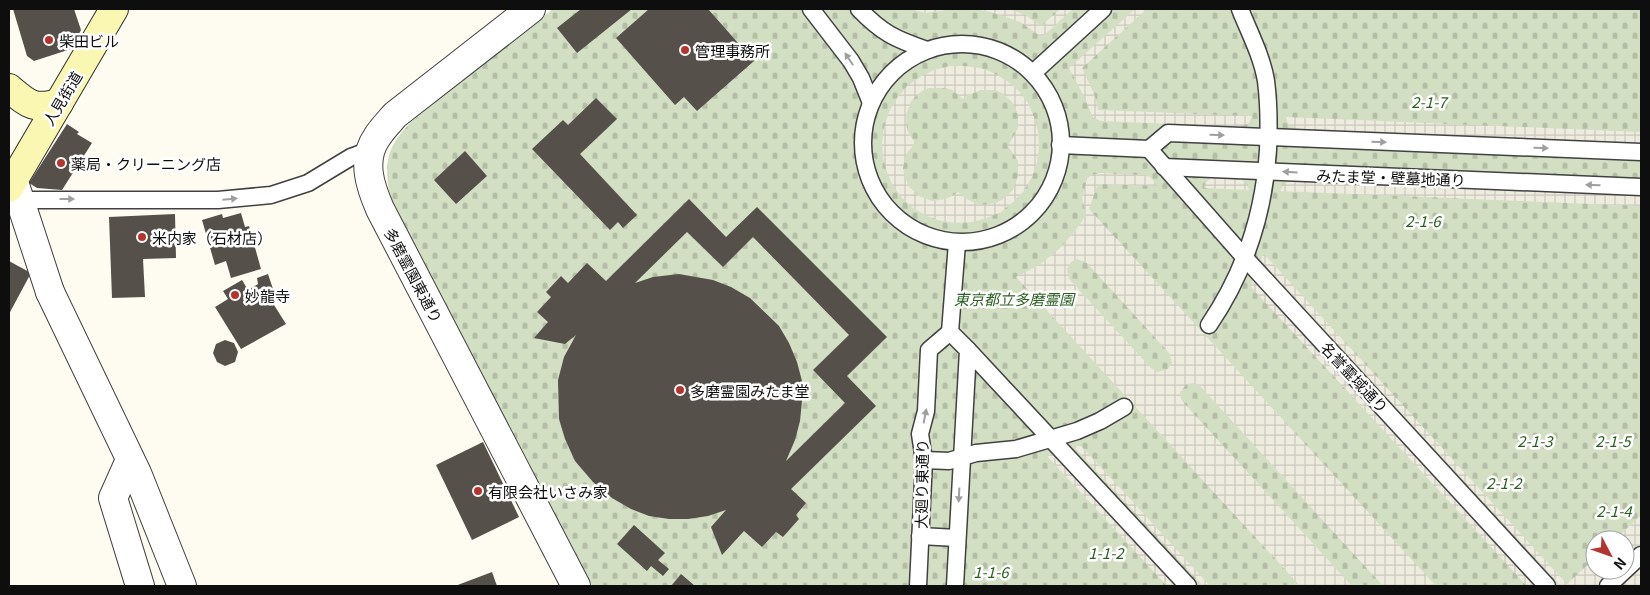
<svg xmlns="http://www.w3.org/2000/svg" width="1650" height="595" viewBox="0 0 1650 595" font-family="Georgia,'Noto Sans JP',serif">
  <defs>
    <pattern id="cemetery-stones" width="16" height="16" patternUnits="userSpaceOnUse" patternTransform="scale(1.25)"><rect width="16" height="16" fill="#d3dfc3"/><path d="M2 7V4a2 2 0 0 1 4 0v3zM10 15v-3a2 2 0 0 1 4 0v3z" fill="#b4bea6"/></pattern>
    <pattern id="plaza-grid" width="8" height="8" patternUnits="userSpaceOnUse" patternTransform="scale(1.25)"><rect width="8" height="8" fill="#eeebdf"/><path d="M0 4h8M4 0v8" fill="none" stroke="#cbc8be"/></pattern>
  </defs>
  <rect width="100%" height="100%" fill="#fefcf1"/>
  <path fill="url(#cemetery-stones)" fill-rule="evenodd" d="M553,9H1641V586H589L391,203C384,165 384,149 412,121ZM1595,540H1625V570H1595Z"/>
  <g fill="url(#plaza-grid)" fill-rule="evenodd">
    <path d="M908,9H953L926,13Z"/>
    <path d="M975,9H1010L1025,15L1041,26L1060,9H1073L1042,37L1020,22L990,12Z"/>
    <path d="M1135,9H1147L1082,68L1095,96L1098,110L1252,116L1249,123L1240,127L1101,121L1093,118L1085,98L1069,68Z"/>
    <path d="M950,66H965L980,68L994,73L1007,81L1019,91L1028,103L1034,117L1038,131L1039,147L1037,162L1032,177L1024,191L1013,202L1001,212L987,218L972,222L956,223L941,221L927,216L913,208L902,198L893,186L887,172L883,158L882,143L884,127L889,112L897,98L907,86L920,77L934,70ZM929,88H944L952,90L963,99L968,95L981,90H995L1002,93L1012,102L1018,114V128L1008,146L1018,161V176L1013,190L1002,200L995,203L980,205L966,199L958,192L946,199L932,201L919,196L909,187L904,174L903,168L906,154L915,143L907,130L906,115L911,101L922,91Z"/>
    <path d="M1286,117L1641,132V143L1297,129L1288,124Z"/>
    <path d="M1100,173L1144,175L1150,177L1158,186L1098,184L1089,209L1436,586H1383L1200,386L1194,383L1187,384L1180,392L1181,399L1183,402L1352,586H1300L1016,277L1039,265L1059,249L1076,230L1086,215L1082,198L1087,179L1091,175ZM1077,259L1087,263L1169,353L1172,363L1168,369L1158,372L1152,369L1069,279L1067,269L1071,262Z"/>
    <path d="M1211,178L1242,180L1247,184L1249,190L1204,188L1205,183Z"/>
    <path d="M1291,181L1641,195V206L1280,191L1284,183Z"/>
    <path d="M1263,253L1567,584L1595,558V570H1613L1596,586H1561L1263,263L1261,260Z"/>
    <path d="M1253,280L1256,283L1534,586H1527L1251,287Z"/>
    <path d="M1080,445L1121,489L1210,586H1203L1074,447Z"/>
    <path d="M1053,454L1055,456L1175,586H1167L1047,456Z"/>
    <path d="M1641,515V544L1625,559V540H1615Z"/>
    <path d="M1641,566V586H1619Z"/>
  </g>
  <g fill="#56504b" fill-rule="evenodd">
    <path d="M13,9H74L81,30L71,49L34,61L27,56Z"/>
    <path d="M581,9H632L577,53L557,28Z"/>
    <path d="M649,9H708L754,61L697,111L684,97L675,105L616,38Z"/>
    <path d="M596,98L617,119L580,154L637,215L623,228L618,222L610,230L532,149L563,120L568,125Z"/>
    <path d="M67,124L79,132L77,134L92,143L62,190L37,188L29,183Z"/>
    <path d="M465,151L487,176L456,204L434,180Z"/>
    <path d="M689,199L726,237L757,207L887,337L847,376L876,406L791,489L806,503L796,515L799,519L783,537L776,532L762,547L744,531L722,555L711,527L726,510L708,516L688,519H669L649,516L631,509L612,498L593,482L575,461L565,439L559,419L558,380L564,357L576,335L565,344L534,338L548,322L537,312L551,297L546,292L561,276L568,283L587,263L606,281ZM687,232L723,267L753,237L849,335L813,370L845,403L786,461L795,440L800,421L802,401V381L797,362L789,343L779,326L750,298L731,287L713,280L679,274L653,277L635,283Z"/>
    <path d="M241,213L245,227L249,226L261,269L231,278L226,261L215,265L202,220L222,214L223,218Z"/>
    <path d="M175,214L176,258L143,259L145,297L112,298L109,217Z"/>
    <path d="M9,261L31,273L9,314Z"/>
    <path d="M268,274L274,292L269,297L286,324L241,349L215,307L228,299L223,291L242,280L248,290L258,284L257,278Z"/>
    <path d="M225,340L234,343L238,352L235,362L225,366L217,362L213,353L216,344Z"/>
    <path d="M483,442L519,517L472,540L436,465Z"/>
    <path d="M634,525L665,553L658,560L669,569L663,576L651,566L647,571L617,544Z"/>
    <path d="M492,572L497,586H455Z"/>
    <path d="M681,574L695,586H671Z"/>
  </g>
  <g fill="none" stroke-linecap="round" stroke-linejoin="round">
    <g stroke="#414141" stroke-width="19">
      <g id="service">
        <path d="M811,9L851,61L861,78L871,103"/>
        <path d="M859,9C882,33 895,39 927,50"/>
        <circle cx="962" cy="143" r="99"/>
        <path d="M1033,73L1103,9"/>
        <path d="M1060,145L1149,149L1168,133L1641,152"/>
        <path d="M1149,149L1245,258L1547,586"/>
        <path d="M1164,167L1641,187"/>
        <path d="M19,200H218L271,195L308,183L351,157L370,150"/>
        <path d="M1209,325C1245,272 1264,214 1268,150C1269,127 1269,104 1266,81C1262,56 1249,32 1240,9"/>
        <path d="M950,332L968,350L955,586"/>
        <path d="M968,350L1188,586"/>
        <path d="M924,460L949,461L976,453L1016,449L1077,431L1100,421L1124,407"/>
        <path d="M920,536L957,538"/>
        <path d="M918,586L924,460L920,434L926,411L929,350L950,332L957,243"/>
        <path d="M1608,586L1641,555"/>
      </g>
    </g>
    <g stroke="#414141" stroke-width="30">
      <g id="minor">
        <path d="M531,9L395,115C389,122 382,129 377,137C361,160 370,186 380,209L576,586"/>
        <path d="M13,179L50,292"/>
        <path d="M130,460L113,498L140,586"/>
      </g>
    </g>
    <g stroke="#414141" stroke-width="30">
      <path id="tertiary" d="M50,292L137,473L182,586"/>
    </g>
    <g stroke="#303030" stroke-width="30">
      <g id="secondary">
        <path d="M9,88C28,104 33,110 59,103"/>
        <path d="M9,188L114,9"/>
      </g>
    </g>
    <use href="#service" stroke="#fff" stroke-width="16"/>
    <use href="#minor" stroke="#fff" stroke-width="28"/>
    <use href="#tertiary" stroke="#fff" stroke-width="28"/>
    <use href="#secondary" stroke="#f9f7b1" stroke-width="28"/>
  </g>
  <defs><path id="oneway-solid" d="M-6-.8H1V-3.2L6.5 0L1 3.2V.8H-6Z" transform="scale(1.25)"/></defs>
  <g fill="#9f9f9f">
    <use href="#oneway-solid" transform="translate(849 59) rotate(-124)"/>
    <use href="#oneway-solid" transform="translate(1217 135) rotate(2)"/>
    <use href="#oneway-solid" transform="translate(1379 142) rotate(2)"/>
    <use href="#oneway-solid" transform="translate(1541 148) rotate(2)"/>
    <use href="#oneway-solid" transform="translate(1290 172) rotate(-177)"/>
    <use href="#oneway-solid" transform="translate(1593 185) rotate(-178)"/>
    <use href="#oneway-solid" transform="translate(67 199)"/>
    <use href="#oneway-solid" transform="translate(230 199) rotate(-5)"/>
    <use href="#oneway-solid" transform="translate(925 416) rotate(-79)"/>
    <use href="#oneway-solid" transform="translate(959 495) rotate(93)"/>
  </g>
  <g fill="#b43530" stroke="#fff" stroke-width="2">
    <circle cx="49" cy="40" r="5"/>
    <circle cx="685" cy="50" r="5"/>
    <circle cx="61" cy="163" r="5"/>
    <circle cx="142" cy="237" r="5"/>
    <circle cx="235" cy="295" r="5"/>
    <circle cx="680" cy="390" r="5"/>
    <circle cx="478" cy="491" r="5"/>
  </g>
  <g text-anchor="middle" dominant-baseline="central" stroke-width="5" stroke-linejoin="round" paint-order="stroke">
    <g font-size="15" fill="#0e0e0e" stroke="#fff" text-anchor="start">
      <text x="59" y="40">柴田ビル</text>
      <text x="695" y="50">管理事務所</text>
      <text x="71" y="163">薬局・クリーニング店</text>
      <text x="152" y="237">米内家（石材店）</text>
      <text x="245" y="295">妙龍寺</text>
      <text x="690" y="390">多磨霊園みたま堂</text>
      <text x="488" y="491">有限会社いさみ家</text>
    </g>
    <g font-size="15" fill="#0e0e0e" stroke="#fff">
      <text transform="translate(62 98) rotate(-59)">人見街道</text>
      <text transform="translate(1391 177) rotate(2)">みたま堂・壁墓地通り</text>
      <text transform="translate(414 275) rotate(62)">多磨霊園東通り</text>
      <text transform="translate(1355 377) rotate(47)">名誉霊域通り</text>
      <text transform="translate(921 484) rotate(-89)">大廻り東通り</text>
    </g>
    <g font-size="15" font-style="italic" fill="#2b6123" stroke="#fff">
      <text x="1429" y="101">2-1-7</text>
      <text x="1423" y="220">2-1-6</text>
      <text x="1014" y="298">東京都立多磨霊園</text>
      <text x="1535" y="440">2-1-3</text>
      <text x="1613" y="440">2-1-5</text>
      <text x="1504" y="482">2-1-2</text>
      <text x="1614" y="510">2-1-4</text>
      <text x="1106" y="552">1-1-2</text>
      <text x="991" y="571">1-1-6</text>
    </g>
  </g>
  <rect width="1650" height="595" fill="none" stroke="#0e0e0e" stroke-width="20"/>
  <g transform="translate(1610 555) rotate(131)"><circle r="24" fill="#ffffff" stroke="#9f9f9f"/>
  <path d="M0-4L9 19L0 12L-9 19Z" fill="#b43530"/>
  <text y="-8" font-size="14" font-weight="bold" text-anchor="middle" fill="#0e0e0e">N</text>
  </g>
</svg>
